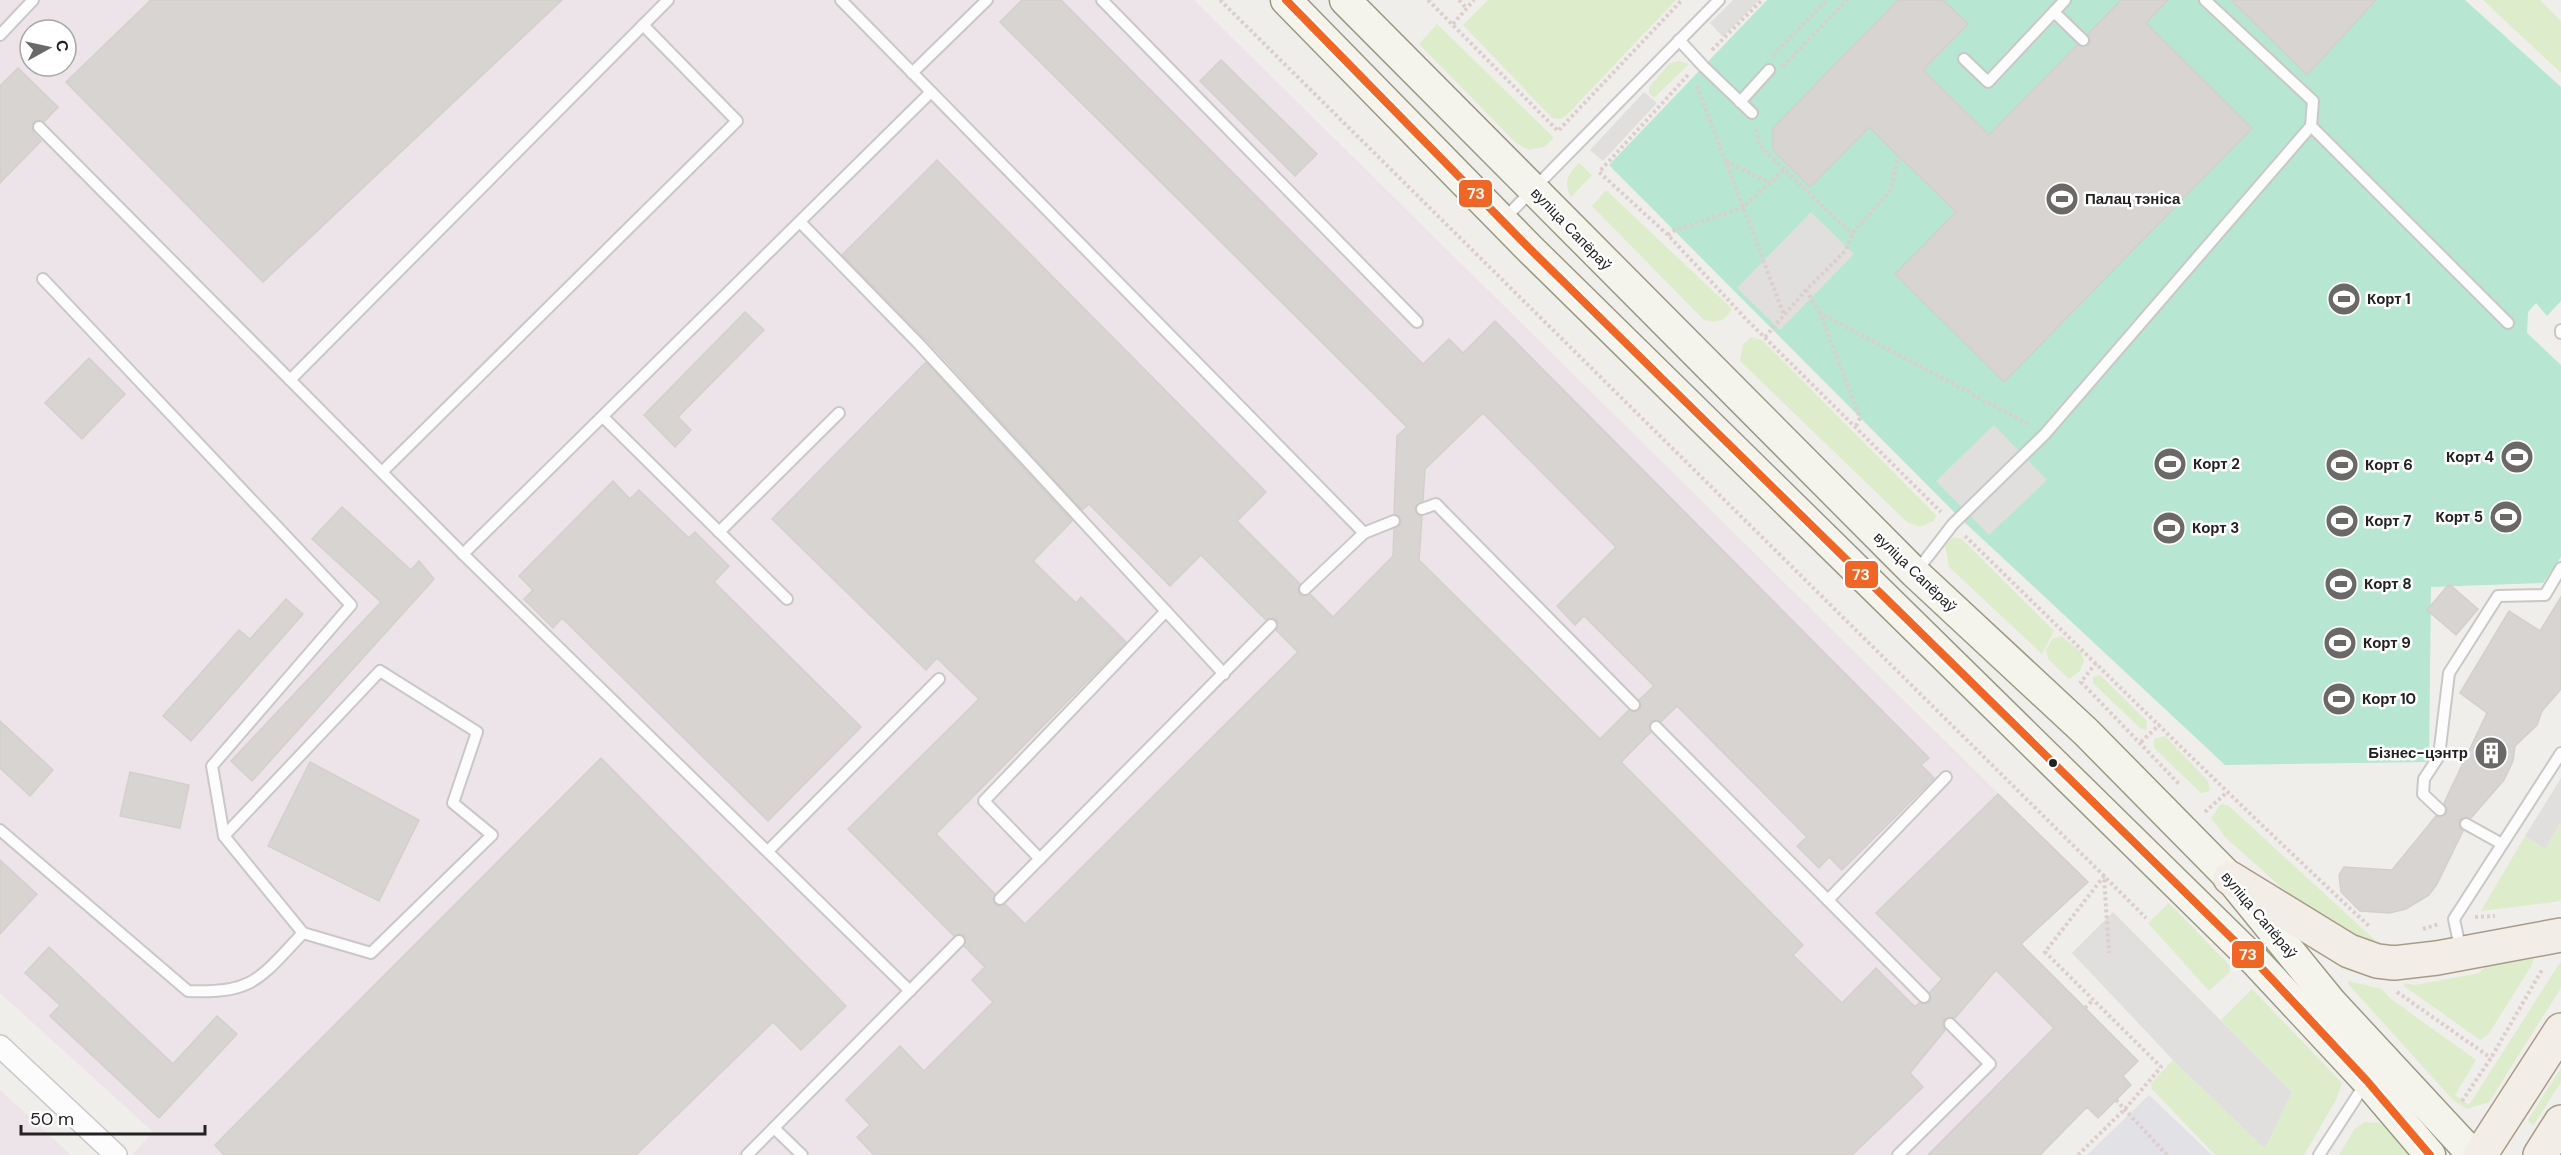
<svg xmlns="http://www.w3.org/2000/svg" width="2561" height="1155" viewBox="0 0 2561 1155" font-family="'DM Sans',sans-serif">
  <rect width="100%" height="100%" fill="#f0eeeb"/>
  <g fill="#ede4e9" fill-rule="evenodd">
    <path d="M0,0H1194L2088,882L2021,944L2138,1061L2123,1076L2131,1085L2098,1118L2087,1108L2040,1155H132L153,1132L0,993ZM30,30H66V66H30Z"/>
    <path d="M0,1090L71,1155H0Z"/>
  </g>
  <g fill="#ddeccb">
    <path d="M1488,0H1676L1566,116L1560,119L1552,118L1463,25Z"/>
    <path d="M2483,0H2540L2561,21V73Z"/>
    <path d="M1437,24L1554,138L1544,147L1529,150L1516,143L1419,44Z"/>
    <path d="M1679,61L1689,64L1654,98L1649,93V87L1670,63Z"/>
    <path d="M1579,163L1592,175L1571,197C1563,182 1568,174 1579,163Z"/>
    <path d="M1606,190L1732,309L1724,319L1714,322L1704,320L1592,206Z"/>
    <path d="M1751,337L1762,340L1936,515L1934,521L1920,527L1907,522L1740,361L1743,344Z"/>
    <path d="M1953,537L1962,539L2054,631L2042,654L1949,567L1945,545Z"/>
    <path d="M2061,636L2081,652L2084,661L2080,671L2069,679L2048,659L2046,650L2052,639Z"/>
    <path d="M2100,675L2147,721L2146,730L2140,728L2093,683V677Z"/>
    <path d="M2165,736L2208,781L2210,791L2201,793L2154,748V739Z"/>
    <path d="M2221,804L2229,806L2389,953L2336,936L2225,837L2211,818Z"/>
    <path d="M2561,822V901L2481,911L2525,836L2545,849Z"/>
    <path d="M2169,903L2230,966L2229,973L2209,991L2148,923Z"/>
    <path d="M2534,955L2533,963L2488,1035L2480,1040L2404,986V983L2415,985L2479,973L2496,956Z"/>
    <path d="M2561,961V988L2489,1102L2467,1109L2453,1100L2349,985L2348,981L2382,989L2391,999L2476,1060L2455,1095L2469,1105Z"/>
    <path d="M2252,989L2342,1083L2337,1098L2304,1155H2215L2152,1089L2151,1083L2173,1060L2265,1149L2292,1092L2221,1020Z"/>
    <path d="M2561,1068V1082L2533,1126L2528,1120Z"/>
    <path d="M2365,1122L2380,1123L2414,1155H2339L2355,1128Z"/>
  </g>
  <path fill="#b7e6d2" d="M1767,0H2465L2561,87V301L2547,316L2536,303L2528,312L2527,333L2561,365V557L2543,583L2431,587L2429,762L2225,765L1960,518L1609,165Z"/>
  <g fill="#e0dfde">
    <path d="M1733,0H1759L1723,37L1710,23Z"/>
    <path d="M1644,92L1657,103L1603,161L1590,150Z"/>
    <path d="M1811,212L1854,254L1780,330L1737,288Z"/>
    <path d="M1994,425L2047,480L1989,535L1936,481Z"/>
    <path d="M2561,778V822L2545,849L2525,836Z"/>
    <path d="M2113,912L2292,1092L2265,1149L2173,1060L2072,953Z"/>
  </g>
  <path fill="#e2e1e5" d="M2149,1095L2212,1155H2087Z"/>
  <g fill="#d7d4d2" stroke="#d3d0cc" stroke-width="1.5" fill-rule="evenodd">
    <path d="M151,0H562L263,282L66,82Z"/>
    <path d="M1022,0H1061L1423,364L1449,339L1463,353L1495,321L1929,758L1921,765L1934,778L1842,870L1829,857L1819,868L1797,846L1807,837L1677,706L1661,722L1655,720L1650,722L1651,732L1621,762L1803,945L1793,955L1842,1003L1876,968L1915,1007L1919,1003L1925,1004L1930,1002V992L1942,979L1876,913L1998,794L2088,882L2021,944L2138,1061L2123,1076L2131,1085L2098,1118L2087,1107L2040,1155H1928L2054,1028L1996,970L1955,1018L1949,1017L1944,1019L1943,1025L1945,1030L1910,1073L1923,1087L1852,1155H874L857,1137L870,1125L846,1100L900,1046L924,1071L993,1002L972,980L985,967L964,946L965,936L960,934L954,936L848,829L979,699L937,658L926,670L772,519L926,362L1072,521L1033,561L1076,603L1081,597L1126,642L936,834L995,894L994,904L999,906L1005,904L1025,924L1298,652L1276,630L1277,620L1272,618L1266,620L1201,555L1170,586L1089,504L1082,510L937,351L842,255L937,160L1266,492L1237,521L1300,584L1298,590L1300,595L1310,594L1333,617L1393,556L1394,529L1401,523L1399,516L1394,514L1397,436L1407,427L1000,22ZM1483,413L1616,547L1557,606L1575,625L1584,616L1654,686L1639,700L1641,706L1639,711L1629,710L1600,739L1419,560L1422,516L1417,514L1415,508L1423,501L1425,469Z"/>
    <path d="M1898,0H1943L1968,24L1923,70L1989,135L2077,45L2088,46L2090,41L2088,34L2121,0H2168L2146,23L2252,128L2004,382L1895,274L1956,212L1869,127L1810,187L1773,150V128Z"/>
    <path d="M2231,0H2376L2307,75Z"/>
    <path d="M1221,60L1317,154L1295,176L1200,81Z"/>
    <path d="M18,68L58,107L44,122L38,120L33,122V133L41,141L0,183V86Z"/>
    <path d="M745,312L764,330L678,417L691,430L675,447L644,415Z"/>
    <path d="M89,358L125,394L82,439L45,403Z"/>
    <path d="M613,481L630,499L639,490L689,538L695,532L729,566L714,582L861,727L768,821L562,618L553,628L524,599L533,590L519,576Z"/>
    <path d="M342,507L411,570L419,561L434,579L252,781L231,761L381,602L312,539Z"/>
    <path d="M2449,584L2478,609L2456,635L2427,610Z"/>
    <path d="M2561,597V689L2542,711L2537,725L2515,746L2513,761L2504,780L2471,818L2465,817L2460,820L2459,827L2463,831L2437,884L2429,895L2406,909L2389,913L2360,911L2341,892L2339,875L2344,867L2392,870L2436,816L2446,815L2447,808L2444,803L2487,713L2460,693L2509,611L2540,631Z"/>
    <path d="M286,599L303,614L191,741L163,716L239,630L250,639Z"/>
    <path d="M0,721L53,770L30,796L0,768Z"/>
    <path d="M601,758L846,1006L801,1050L773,1022L636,1155H224L215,1145Z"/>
    <path d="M310,762L419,820L379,901L268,846Z"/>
    <path d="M130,772L189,785L180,828L120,816Z"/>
    <path d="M0,860L37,894L0,934Z"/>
    <path d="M49,947L173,1064L217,1016L237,1034L159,1118L50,1016L60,1005L25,973Z"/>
  </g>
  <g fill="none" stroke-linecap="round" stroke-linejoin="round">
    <g stroke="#c9c8c7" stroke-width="14">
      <g id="lane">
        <path d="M841,0L1364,533"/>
        <path d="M1102,0L1417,322"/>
        <path d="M2205,0L2313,101L2311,126L2508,323"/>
        <path d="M2054,12L2083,40"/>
        <path d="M0,35L33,0"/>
        <path d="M1679,40L1704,67L1752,113"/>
        <path d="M1964,59L1988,82L2065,0"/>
        <path d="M912,73L987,0"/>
        <path d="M1740,102L1769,70"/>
        <path d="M39,127L463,554L910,991"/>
        <path d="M1503,220L1719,0"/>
        <path d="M800,222L919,344L1224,674"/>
        <path d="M43,279L351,605L212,766L224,836"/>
        <path d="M2561,330V333"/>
        <path d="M290,380L668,0"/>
        <path d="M603,417L787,599"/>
        <path d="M382,472L737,121L643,25"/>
        <path d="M1422,509L1436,504L1634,705"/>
        <path d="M719,532L839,413"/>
        <path d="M463,554L931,92"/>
        <path d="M1916,572L1953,524L2045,434L2311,126"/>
        <path d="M1305,589L1364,533L1394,521"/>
        <path d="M380,671L477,732L453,803L492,835L371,953L303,933L224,836Z"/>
        <path d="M1656,727L1924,997"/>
        <path d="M2440,810L2423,794L2424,779L2439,756L2449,673L2498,596L2545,595L2561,568"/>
        <path d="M2466,824L2502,844"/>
        <path d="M0,830L188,991C254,994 260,978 303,933"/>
        <path d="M768,851L939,679"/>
        <path d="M1040,859L984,801L1166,611"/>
        <path d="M1000,899L1271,625"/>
        <path d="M1828,900L1946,777"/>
        <path d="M2461,952L2454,919L2561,753"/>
        <path d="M774,1128L802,1155"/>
        <path d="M747,1155L959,941"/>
        <path d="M1898,1155L1990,1064L1950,1024"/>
        <path d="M2319,1155L2365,1084"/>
      </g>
    </g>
    <g stroke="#c9c8c7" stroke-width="24">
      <path id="street" d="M0,1046L116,1155"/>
    </g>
    <g stroke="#999a82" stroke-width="33">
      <g id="secondary">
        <path d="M1286,0L1529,248L2256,962L2367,1081L2430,1155"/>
        <path d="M1345,0L1915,573L2086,732L2230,878L2331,1002L2473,1155"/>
      </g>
    </g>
    <g stroke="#a79c86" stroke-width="36">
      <g id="primary">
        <path d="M2230,878L2349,951L2377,961L2394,963L2437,958L2561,935"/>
        <path d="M2480,1155L2561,1030"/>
        <path d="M2540,1155L2561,1122"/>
      </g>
    </g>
    <g stroke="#dccecd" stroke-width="4" stroke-dasharray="3 3" stroke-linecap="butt">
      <path d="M1220,0L2104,876L2109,953"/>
      <path d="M1428,0L1558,131L1682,0"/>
      <path d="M1459,0L1466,8"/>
      <path d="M1453,24L1474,0"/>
      <path d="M1712,50L1762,0"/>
      <path d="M1773,55L1827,0"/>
      <path d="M1783,66L1847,0"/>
      <path d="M1688,75L1599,172L1668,235L1745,318L1941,512"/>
      <path d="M1697,86L1784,315"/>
      <path d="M1756,129L1759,145L1852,234"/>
      <path d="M1726,161L1770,183"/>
      <path d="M1668,235L1675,230L1742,208L1786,168"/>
      <path d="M1806,290L1820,313"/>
      <path d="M1765,337L1806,290L1846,250L1852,234L1890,191L1899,155"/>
      <path d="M1856,426L1860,418L1820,313L2030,425"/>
      <path d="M1965,536C2100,667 2232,799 2370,927"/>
      <path d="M2096,663L2081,682L2180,785"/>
      <path d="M2141,742L2160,724"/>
      <path d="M2205,812L2226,793"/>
      <path d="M2475,917L2495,916"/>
      <path d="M2423,929L2439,924"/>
      <path d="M2397,992L2491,1058"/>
      <path d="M2085,1008L2093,1000"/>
      <path d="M2116,1100L2167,1155"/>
      <path d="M2462,1101L2491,1058L2543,968"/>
      <path d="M2078,1155L2125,1109L2161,1067L2045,952L2104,876L2146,918"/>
    </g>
    <use href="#lane" stroke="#fdfcfc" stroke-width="10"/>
    <use href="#street" stroke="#fdfcfc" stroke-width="21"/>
    <use href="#secondary" stroke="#f4f4ed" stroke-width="30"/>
    <use href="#primary" stroke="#f3ede7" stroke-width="33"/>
    <g stroke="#fff" stroke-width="12">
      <path id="bus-1" d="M1286,0L1529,248L2256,962L2367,1081L2430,1155"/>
    </g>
    <use href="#bus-1" stroke="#f26522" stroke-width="8"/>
  </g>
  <defs>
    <g id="stadium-disc" transform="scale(1.725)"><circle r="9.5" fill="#6a6968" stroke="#fff"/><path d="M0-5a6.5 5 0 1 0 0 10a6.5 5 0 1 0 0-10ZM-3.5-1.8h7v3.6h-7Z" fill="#fff"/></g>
    <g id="building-disc" transform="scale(1.725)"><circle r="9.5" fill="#6a6968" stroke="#fff"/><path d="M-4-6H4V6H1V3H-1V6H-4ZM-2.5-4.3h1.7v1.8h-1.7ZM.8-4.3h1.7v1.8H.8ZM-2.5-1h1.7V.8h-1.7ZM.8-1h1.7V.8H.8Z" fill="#fff"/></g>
  </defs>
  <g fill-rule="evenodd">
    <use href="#stadium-disc" x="2062" y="199"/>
    <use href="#stadium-disc" x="2344" y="299"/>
    <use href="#stadium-disc" x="2517" y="457"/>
    <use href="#stadium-disc" x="2170" y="464"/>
    <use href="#stadium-disc" x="2342" y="465"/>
    <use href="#stadium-disc" x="2506" y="517"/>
    <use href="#stadium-disc" x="2342" y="521"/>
    <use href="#stadium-disc" x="2169" y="528"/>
    <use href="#stadium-disc" x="2341" y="584"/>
    <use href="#stadium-disc" x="2340" y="643"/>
    <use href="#stadium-disc" x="2339" y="699"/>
    <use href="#building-disc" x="2491" y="753"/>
  </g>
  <circle fill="#222" stroke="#fff" stroke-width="2" cx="2053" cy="763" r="5"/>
  <g text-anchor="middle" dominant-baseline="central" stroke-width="5" stroke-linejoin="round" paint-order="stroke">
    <g font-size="15" font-weight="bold" fill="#222" stroke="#fff" text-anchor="start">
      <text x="2085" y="199">Палац тэніса</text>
      <text x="2367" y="299">Корт 1</text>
      <text x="2494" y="457" text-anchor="end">Корт 4</text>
      <text x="2193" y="464">Корт 2</text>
      <text x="2365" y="465">Корт 6</text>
      <text x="2483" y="517" text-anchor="end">Корт 5</text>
      <text x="2365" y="521">Корт 7</text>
      <text x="2192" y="528">Корт 3</text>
      <text x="2364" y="584">Корт 8</text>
      <text x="2363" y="643">Корт 9</text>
      <text x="2362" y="699">Корт 10</text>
      <text x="2468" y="753" text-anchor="end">Бізнес-цэнтр</text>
    </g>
    <g font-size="15" fill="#222" stroke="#fff">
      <text transform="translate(1571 229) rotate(46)">вуліца Сапёраў</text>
      <text transform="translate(1915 572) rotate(44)">вуліца Сапёраў</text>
      <text transform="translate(2259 915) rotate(50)">вуліца Сапёраў</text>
    </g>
  </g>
  <g stroke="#fff" stroke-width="2">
    <rect x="1458" y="179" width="35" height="29" rx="6" fill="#f26522"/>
    <rect x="1844" y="560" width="35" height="29" rx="6" fill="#f26522"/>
    <rect x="2231" y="940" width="34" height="29" rx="6" fill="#f26522"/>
  </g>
  <g font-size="16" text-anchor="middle" font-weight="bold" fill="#fff">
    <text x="1476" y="199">73</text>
    <text x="1861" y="580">73</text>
    <text x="2248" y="960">73</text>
  </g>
  <g transform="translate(48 48) rotate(82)"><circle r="28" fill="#ffffff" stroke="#a7a7a7" stroke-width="1.5"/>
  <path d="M0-4.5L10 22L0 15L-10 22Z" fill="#6a6968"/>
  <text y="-9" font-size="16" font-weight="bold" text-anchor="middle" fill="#222222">С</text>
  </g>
  <path d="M21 1125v9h184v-9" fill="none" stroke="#222222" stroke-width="3"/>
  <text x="30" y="1125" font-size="18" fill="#222222" stroke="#ffffff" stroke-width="4.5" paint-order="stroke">50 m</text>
</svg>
